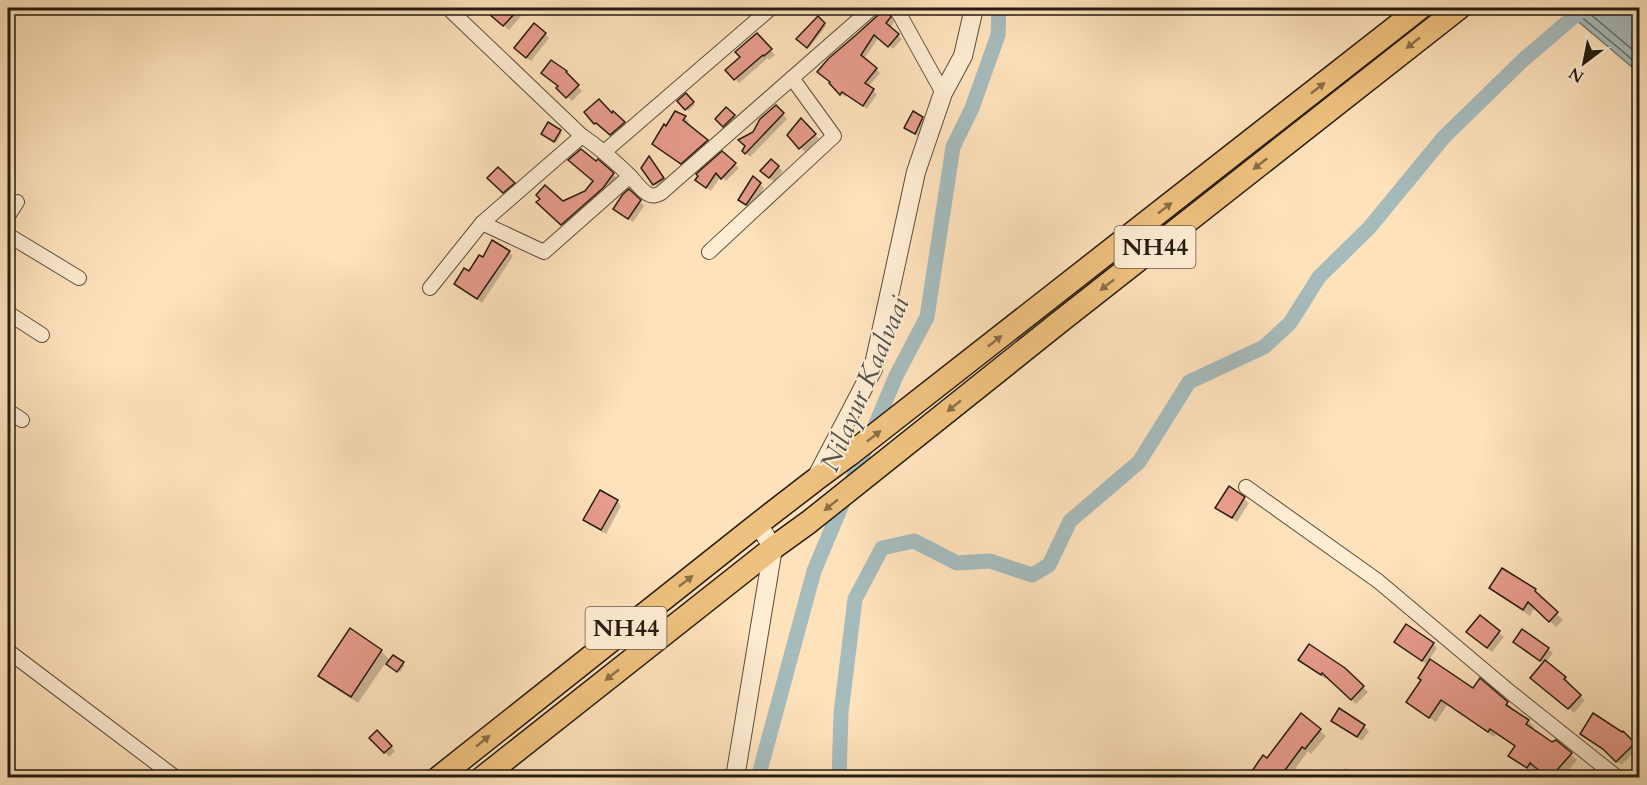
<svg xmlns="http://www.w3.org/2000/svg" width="1647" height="785" viewBox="0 0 1647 785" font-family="Cardo,serif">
  <rect width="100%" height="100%" fill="#fee2bc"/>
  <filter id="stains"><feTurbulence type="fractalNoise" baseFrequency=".00333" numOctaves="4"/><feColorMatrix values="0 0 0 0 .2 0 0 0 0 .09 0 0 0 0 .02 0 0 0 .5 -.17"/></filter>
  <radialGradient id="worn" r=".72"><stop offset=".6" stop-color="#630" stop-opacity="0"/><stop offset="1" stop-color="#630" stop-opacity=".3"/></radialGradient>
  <path fill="#a5bbbc" stroke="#727b77" stroke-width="1.5" d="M1568,8H1639V73L1573,17Z"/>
  <g fill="#0003">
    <path d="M484,8H515L522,15L509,30Z"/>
    <path d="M882,8L891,15L894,22L890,28L902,39L893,49L879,37L864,59L880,73L868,87L877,94L867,109L847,95L845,97L831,83L880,15L882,11Z"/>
    <path d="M818,18L826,26L809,48L798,39Z"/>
    <path d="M545,34L549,38L531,61L520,52Z"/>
    <path d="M757,35L775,55L769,60L768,58L739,83L727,70L742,57Z"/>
    <path d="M569,78L582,91L572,101L558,88Z"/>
    <path d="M686,95L695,105L688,111L679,101Z"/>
    <path d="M776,107L787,119L750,157L744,151Z"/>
    <path d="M726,109L736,117L726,127L717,119Z"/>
    <path d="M586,113L612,115L613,114L628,127L615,139L602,126L600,128Z"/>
    <path d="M685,118L689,122L687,125L711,145L686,167L658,148L667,128Z"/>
    <path d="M922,118L927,122L920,138L906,128Z"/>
    <path d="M801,120L819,139L805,152L789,135Z"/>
    <path d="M560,131L562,133L556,143L545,136Z"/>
    <path d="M722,153L739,168L726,181L721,176L711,191L701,184Z"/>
    <path d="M649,159L665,180L656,186L643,168Z"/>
    <path d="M598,161L617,178L606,192L565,228L538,202L563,203L586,193L595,181L596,163Z"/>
    <path d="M771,161L783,171L774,182L762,171Z"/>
    <path d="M498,169L518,188L508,197L489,178Z"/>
    <path d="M760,184L764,188L751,208L743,203Z"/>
    <path d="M629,191L644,206L633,222L619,213Z"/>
    <path d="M509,252L513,256L482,303L456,284L469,273L483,259Z"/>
    <path d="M1244,499L1249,503L1237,522L1222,512L1217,508Z"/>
    <path d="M617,501L621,506L606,534L589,524L585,520Z"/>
    <path d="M1503,570L1535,591L1542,597L1541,598L1563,620L1556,627L1535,607L1530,616L1497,594L1491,588Z"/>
    <path d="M1480,617L1504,637L1492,652L1473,637Z"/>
    <path d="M350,630L381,651L390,660L405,665L400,672L386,662L358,703L327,683L320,676Z"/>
    <path d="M1515,642L1548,649L1553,653L1546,662L1565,678L1569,682L1567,684L1585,700L1574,713L1537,682L1544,663Z"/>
    <path d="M1433,644L1437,648L1429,660L1473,690L1507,703L1513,709L1512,711L1528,721L1534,727L1532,730L1552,744L1555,741L1577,760L1562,778H1548L1537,768L1533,773L1510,755L1516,747L1496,734L1494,737L1447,705L1436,722L1414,708L1408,702L1423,681L1428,665L1400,646Z"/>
    <path d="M1304,664L1344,669L1368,692L1356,704L1327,676L1326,679Z"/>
    <path d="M1301,715L1326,736L1311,754L1308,751L1289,778H1261L1254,771L1267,760Z"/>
    <path d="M1338,725L1364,726L1369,731L1362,741Z"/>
    <path d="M377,732L395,751L389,757L371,738Z"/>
    <path d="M1623,734L1638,749L1621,765L1609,752Z"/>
    <path d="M1345,768L1357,778H1338Z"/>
  </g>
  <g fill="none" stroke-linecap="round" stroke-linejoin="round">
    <g stroke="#656b66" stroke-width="1.5">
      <path d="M1575,8L1578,14L1640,66"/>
      <path d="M1583,8L1640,56"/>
    </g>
    <g stroke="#a5bbbc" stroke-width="15">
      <path d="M758,778L814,571L896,376L927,317L953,147L972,108L998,35L999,8"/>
      <path d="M839,778L841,713L855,599L882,548L914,541L957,563L990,561L1032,575L1049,565L1070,521L1139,462L1189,382L1264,347L1290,323L1319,277L1369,228L1444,137L1523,60L1584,8"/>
    </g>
  </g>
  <g fill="#e89c8c" stroke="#251b0f" stroke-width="1.5">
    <path d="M482,8H520L503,26Z"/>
    <path d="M881,8L887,10L891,17L886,23L899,34L888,47L874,35L861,55L877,68L865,83L874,89L863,106L842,92L840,95L829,83L830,82L817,72L828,59L856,35L878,15Z"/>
    <path d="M818,16L825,23L807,48L796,39Z"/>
    <path d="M534,23L546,33L526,58L514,48Z"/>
    <path d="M757,33L772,49L764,56L763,55L734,80L725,70L740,57L735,52Z"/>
    <path d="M551,60L567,71L566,72L579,85L566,98L556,88L558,86L541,73Z"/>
    <path d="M686,93L694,102L685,110L677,101Z"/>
    <path d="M599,99L612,113L613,111L625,122L610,135L596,123L594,124L584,112Z"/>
    <path d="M776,105L784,113L745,154L742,151L745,146L738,140L753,132L760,119Z"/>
    <path d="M726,107L735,115L723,127L715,119Z"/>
    <path d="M675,111L686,116L683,120L708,140L681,164L652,144L664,124L666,126Z"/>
    <path d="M913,111L923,117L915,134L904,128Z"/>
    <path d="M801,118L816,134L799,149L787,135Z"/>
    <path d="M548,122L561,130L554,142L541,134Z"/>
    <path d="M581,149L596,161L598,159L614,173L603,188L561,225L536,202L540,199L536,195L545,185L563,201L585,191L593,181L568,160Z"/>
    <path d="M722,151L736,163L721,179L716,173L706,188L695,180L698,176L696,174Z"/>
    <path d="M649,156L664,178L653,185L641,168Z"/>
    <path d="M771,159L779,166L769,178L760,171Z"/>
    <path d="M498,167L515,183L503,193L487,178Z"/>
    <path d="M753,176L761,183L746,205L738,200Z"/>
    <path d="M629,189L641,200L628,219L613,209L623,194Z"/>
    <path d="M492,240L510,251L477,299L454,284L464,268L469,271L479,255L483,257Z"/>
    <path d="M1229,486L1245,497L1232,518L1215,508Z"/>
    <path d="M600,490L618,500L601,530L583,520Z"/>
    <path d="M1502,568L1536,589L1535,591L1558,612L1549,622L1528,602L1523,610L1489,588Z"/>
    <path d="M1480,615L1500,631L1487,648L1466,632Z"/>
    <path d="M1406,624L1434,643L1422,661L1394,642Z"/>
    <path d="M350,628L382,650L351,697L318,676Z"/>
    <path d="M1522,629L1549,648L1540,661L1513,642Z"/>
    <path d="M1309,644L1345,668L1364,686L1351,700L1322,673L1321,675L1298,660Z"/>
    <path d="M393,655L404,662L397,672L386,664Z"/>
    <path d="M1430,659L1473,688L1480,678L1508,702L1506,705L1529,720L1526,724L1552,742L1556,740L1572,753L1551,777H1547L1530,763L1527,768L1508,756L1515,746L1490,729L1488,732L1441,700L1429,718L1406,702L1421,680L1418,678Z"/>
    <path d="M1545,660L1566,677L1564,679L1581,695L1568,709L1530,678Z"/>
    <path d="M1339,708L1365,725L1357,737L1331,721Z"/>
    <path d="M1301,713L1321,729L1305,749L1302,747L1280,777H1261L1252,771L1263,755L1267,758Z"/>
    <path d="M1593,713L1622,732L1623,731L1635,743L1616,762L1603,749L1580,734Z"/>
    <path d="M377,730L392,746L384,753L369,738Z"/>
  </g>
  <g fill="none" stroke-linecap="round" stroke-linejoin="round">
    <g stroke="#5b4d3a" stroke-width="16">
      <g id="minor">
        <path d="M896,8L943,93"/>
        <path d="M451,11L582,136C599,147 613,160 627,173C634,179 640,190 648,194C653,197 657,195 661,193L872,8"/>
        <path d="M604,152L771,8"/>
        <path d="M8,216L17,202"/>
        <path d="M482,223L544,252L630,176"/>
        <path d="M8,235L79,278"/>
        <path d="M709,252L834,136L792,78"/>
        <path d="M430,288L482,223L582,136"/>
        <path d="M8,313L42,335"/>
        <path d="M8,411L22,420"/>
        <path d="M1246,487L1378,581L1510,692L1618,778"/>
        <path d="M8,651L176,778"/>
      </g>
    </g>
    <g stroke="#5b4d3a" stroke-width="20">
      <g id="tertiary">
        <path d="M815,480L873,369L916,172L943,93L963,56L974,8"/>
        <path d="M735,778L773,548L758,524"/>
      </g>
    </g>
    <g stroke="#251b0f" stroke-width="25">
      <g id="trunk">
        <path d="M438,778L758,524L815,480L849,455L1420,8"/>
        <path d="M482,778L773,548L809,522L1062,320L1459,8"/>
      </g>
    </g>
    <use href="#minor" stroke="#feecd3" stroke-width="14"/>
    <use href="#tertiary" stroke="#feecd3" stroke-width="18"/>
    <use href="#trunk" stroke="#efc17e" stroke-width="22"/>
  </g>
  <defs><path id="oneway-solid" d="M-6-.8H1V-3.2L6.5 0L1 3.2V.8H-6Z" transform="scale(1.5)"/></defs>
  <g fill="#8a6e46">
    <use href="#oneway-solid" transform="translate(1413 43) rotate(142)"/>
    <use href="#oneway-solid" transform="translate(1318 88) rotate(-38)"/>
    <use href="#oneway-solid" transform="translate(1260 164) rotate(142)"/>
    <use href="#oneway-solid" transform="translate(1165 208) rotate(-38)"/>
    <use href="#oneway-solid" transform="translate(1107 285) rotate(142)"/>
    <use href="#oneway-solid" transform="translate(995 341) rotate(-38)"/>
    <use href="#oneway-solid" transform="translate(954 406) rotate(141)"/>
    <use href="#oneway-solid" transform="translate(874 436) rotate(-38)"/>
    <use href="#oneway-solid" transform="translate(831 505) rotate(141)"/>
    <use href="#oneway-solid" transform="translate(686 581) rotate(-38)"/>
    <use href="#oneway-solid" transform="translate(612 675) rotate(142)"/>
    <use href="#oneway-solid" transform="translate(483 741) rotate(-39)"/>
  </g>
  <g text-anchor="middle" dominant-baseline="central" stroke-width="4.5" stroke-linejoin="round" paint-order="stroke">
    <g fill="#feecd3" stroke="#665a4a" stroke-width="1.5">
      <rect x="1114.5" y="226" width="81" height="42" rx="4.5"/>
      <rect x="585.5" y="607" width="81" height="42" rx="4.5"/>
    </g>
    <g font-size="24" font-weight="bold" fill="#251b0f">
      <text x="1155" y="247">NH44</text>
      <text x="626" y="628">NH44</text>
    </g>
    <g font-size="27" font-style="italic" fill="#52534c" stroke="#feecd3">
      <text transform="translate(865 384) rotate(-67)">Nilayur Kaalvaai</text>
    </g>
  </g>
  <rect width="1647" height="785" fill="none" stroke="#fee2bc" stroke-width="30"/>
  <rect x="9" y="9" width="1629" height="767" fill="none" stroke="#251b0f" stroke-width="3"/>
  <rect x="15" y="15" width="1617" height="755" fill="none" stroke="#251b0f" stroke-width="1.5"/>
  <g transform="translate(1584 63) rotate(212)" stroke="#feecd3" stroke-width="4.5" paint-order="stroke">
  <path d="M0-4.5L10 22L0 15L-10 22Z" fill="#251b0f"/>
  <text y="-9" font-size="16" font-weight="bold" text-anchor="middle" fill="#251b0f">N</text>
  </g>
  <rect width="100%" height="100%" filter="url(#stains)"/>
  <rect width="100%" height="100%" fill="url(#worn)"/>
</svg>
